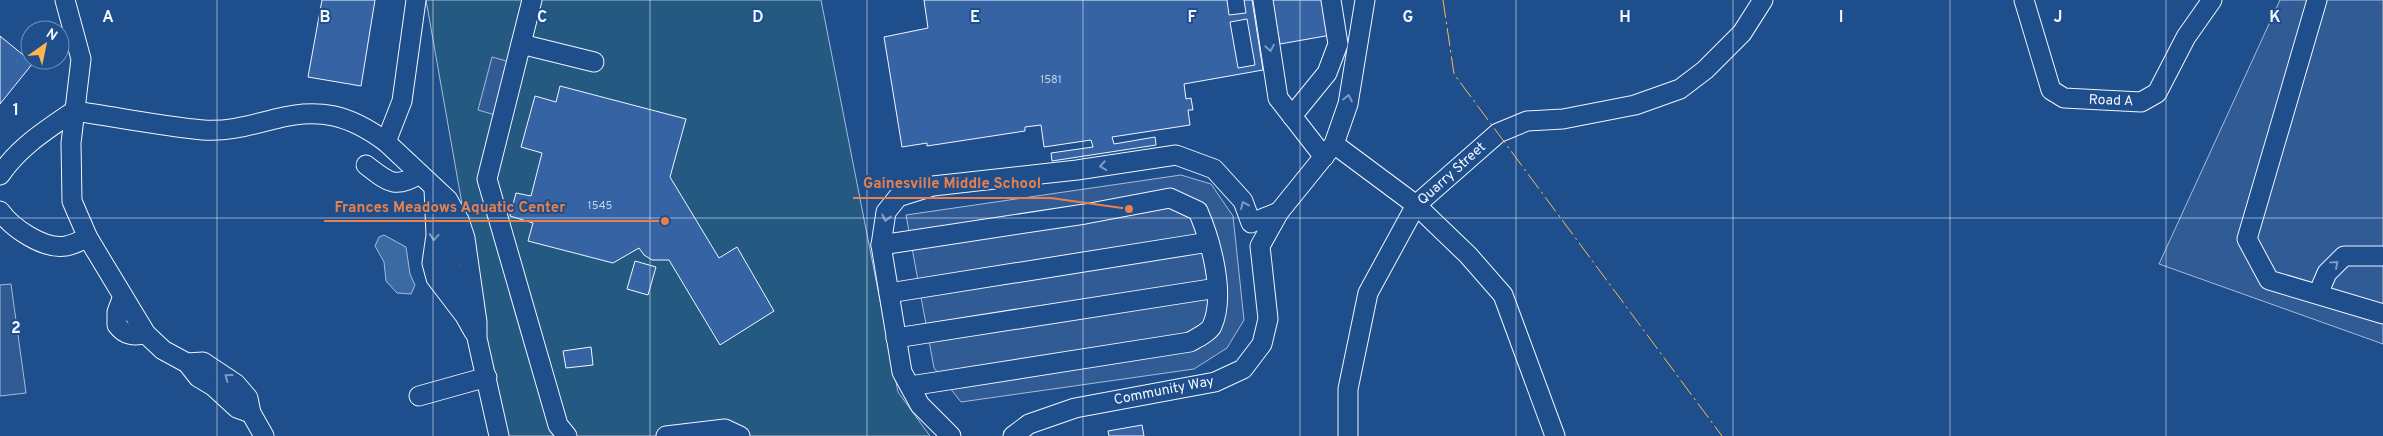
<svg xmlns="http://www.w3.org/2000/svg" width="2383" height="436" viewBox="0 0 2383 436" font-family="Overpass,sans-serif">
  <rect width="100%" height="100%" fill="#1f4e8c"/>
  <path fill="#245a82" stroke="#a8bbd7" d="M426,0H821L898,392L930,436H503Z"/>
  <g fill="#305b95" stroke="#a8bbd7">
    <path d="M2280,0H2383V344L2159,264Z"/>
    <path d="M492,57L510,62L495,115L478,110Z"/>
    <path d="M1181,175L1211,184L1233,216L1244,320L1227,348L1194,369L961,402L934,368L906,215Z"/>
    <path d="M11,284L26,393L0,396V285Z"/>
  </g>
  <path fill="#3b69a3" stroke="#a8bbd7" d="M384,235L406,247L410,274L415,285L411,294L397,293L386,281L384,262L375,246L379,237Z"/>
  <g fill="#3563a3" stroke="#f2f6ff" fill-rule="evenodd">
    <path d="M322,0H375L361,86L308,77Z"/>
    <path d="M924,0H1227L1229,15L1246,13L1244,0H1252L1263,70L1184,84L1186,99L1191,98L1193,110H1188L1190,125L1112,137L1114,144L1155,137L1156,145L1052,161L1051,153L1093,147L1091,140L1044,147L1041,125L1025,127V131L927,146V143L902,147L884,37L928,28ZM1247,19L1255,65L1238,68L1230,22Z"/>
    <path d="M1272,0H1325L1331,35L1280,44Z"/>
    <path d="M0,36L33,63L0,104Z"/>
    <path d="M560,86L686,119L670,177L719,258L737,247L774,311L720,345L669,260H652L644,255L639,248L613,263L528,241L533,223L510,216L516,193L531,196L542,153L521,147L535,96L556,102Z"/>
    <path d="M635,261L656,267L648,295L627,289Z"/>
    <path d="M591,347L593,365L566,368L563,351Z"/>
    <path d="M1142,425L1144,436H1109L1108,431Z"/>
  </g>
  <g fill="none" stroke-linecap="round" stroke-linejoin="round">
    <g stroke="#f2f6ff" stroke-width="21">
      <g id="minor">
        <path d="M65,0L81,59L71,143L72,201L78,215L88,238L146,334L163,350L187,363L198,377L213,386L237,408L251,413"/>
        <path d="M532,0L487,179L558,425L567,436"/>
        <path d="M1263,0L1278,98L1324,157"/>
        <path d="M2024,0L2051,90L2064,98L2141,102L2157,93L2186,37L2212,0"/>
        <path d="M2317,0L2247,239L2269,280L2383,314"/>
        <path d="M521,44L594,62"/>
        <path d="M1292,116L1327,73L1338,44L1331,0"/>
        <path d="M386,142L448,200L459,220L465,238L477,322V338L499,436"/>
        <path d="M1334,144L1416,205L1468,255L1503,295L1555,436"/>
        <path d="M366,165C387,181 395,190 419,174"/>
        <path d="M0,175C19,147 46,130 74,111C117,117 160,126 203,130C228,132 251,125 275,119C319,107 350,115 386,142L402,101L416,0"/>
        <path d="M434,189L436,235L432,263L436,278L465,316L474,332"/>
        <path d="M447,208L450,268L469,304"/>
        <path d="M0,211C12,228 44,250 66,246C73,245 81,240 88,238"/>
        <path d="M881,245L1085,214L1170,198L1198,211C1211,241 1226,295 1212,326C1209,332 1197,338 1190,342L910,386"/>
        <path d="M889,293L1209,242"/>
        <path d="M2318,294L2327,273L2344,256H2383"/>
        <path d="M123,296L117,312V325C125,336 134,336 146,334"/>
        <path d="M896,338L1217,288"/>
        <path d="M187,363L203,362L236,384L248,398L251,413L264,436"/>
        <path d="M419,396L487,377"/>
        <path d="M666,436L725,429L740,436"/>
        <path d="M951,436L920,405L902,372L881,245L886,212L898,197L933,186L1077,170L1176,155L1214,169L1243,201L1251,223L1279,212"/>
        <path d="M1013,436L1029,424L1075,408L1215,382L1243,369L1262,344L1268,319L1260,246L1279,212L1334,144L1348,104L1365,0"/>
        <path d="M1348,436V389L1368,293L1416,205L1498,133L1527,121L1563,119L1635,105L1680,89L1705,70L1742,33L1763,0"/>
      </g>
    </g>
    <use href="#minor" stroke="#1f4e8c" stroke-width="19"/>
    <path stroke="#ffb74d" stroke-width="1" stroke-dasharray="18 4 2.5 4" stroke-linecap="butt" d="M1443,0L1454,74L1722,436"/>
  </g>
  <defs><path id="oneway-chevron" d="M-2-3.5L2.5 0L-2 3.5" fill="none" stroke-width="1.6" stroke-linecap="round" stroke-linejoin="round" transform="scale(1.25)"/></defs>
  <g stroke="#7e9ac0">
    <use href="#oneway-chevron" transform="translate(1270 48) rotate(81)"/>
    <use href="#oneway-chevron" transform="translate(1348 98) rotate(-79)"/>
    <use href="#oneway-chevron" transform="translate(1103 166) rotate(171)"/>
    <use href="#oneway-chevron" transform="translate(1244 205) rotate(-115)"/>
    <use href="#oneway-chevron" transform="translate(886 218) rotate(104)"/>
    <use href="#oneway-chevron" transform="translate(434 237) rotate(95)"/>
    <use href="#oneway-chevron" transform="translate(2335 264) rotate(-42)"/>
    <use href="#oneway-chevron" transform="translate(228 377) rotate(-144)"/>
  </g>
  <path fill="none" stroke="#f2f6ff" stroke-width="1" stroke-opacity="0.55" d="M217,0V436M433,0V436M650,0V436M867,0V436M1083,0V436M1300,0V436M1516,0V436M1733,0V436M1950,0V436M2166,0V436M0,218H2383"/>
  <g text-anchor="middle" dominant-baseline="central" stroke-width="4" stroke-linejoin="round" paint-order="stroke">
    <g font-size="11" fill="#c3d1e8">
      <text x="1051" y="80">1581</text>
      <text x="600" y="206">1545</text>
    </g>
    <g font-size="14" fill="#f2f6ff" stroke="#1f4e8c">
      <text transform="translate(2111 101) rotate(2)">Road A</text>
      <text transform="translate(1452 174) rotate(-42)">Quarry Street</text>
      <text transform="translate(1164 391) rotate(-11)">Community Way</text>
    </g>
  </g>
  <g font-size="16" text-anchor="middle" font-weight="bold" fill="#f2f6ff" stroke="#1f4e8c" stroke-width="4" stroke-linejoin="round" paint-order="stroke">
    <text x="108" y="22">A</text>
    <text x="325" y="22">B</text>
    <text x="542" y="22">C</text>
    <text x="758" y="22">D</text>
    <text x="975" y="22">E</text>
    <text x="1192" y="22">F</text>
    <text x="1408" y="22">G</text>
    <text x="1625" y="22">H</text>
    <text x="1841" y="22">I</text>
    <text x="2058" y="22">J</text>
    <text x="2275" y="22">K</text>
    <text x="16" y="115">1</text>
    <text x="16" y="333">2</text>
  </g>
  <path fill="none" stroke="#ea8049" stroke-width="2" d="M1129 209L1051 198H853M665 221L576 221H324"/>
  <g fill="#ea8049" stroke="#1f4e8c" stroke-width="2">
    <circle cx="1129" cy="209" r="5"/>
    <circle cx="665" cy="221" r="5"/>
  </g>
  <g font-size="15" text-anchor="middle" font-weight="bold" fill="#ea8049" stroke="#1f4e8c" stroke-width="4" stroke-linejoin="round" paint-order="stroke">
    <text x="952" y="188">Gainesville Middle School</text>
    <text x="450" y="212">Frances Meadows Aquatic Center</text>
  </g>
  <g transform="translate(45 45) rotate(33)"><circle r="24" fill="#1f4e8c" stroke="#7391ba"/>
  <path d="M0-4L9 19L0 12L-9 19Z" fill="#ffb74d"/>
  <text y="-8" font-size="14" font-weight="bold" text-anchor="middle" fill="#f2f6ff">N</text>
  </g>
</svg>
